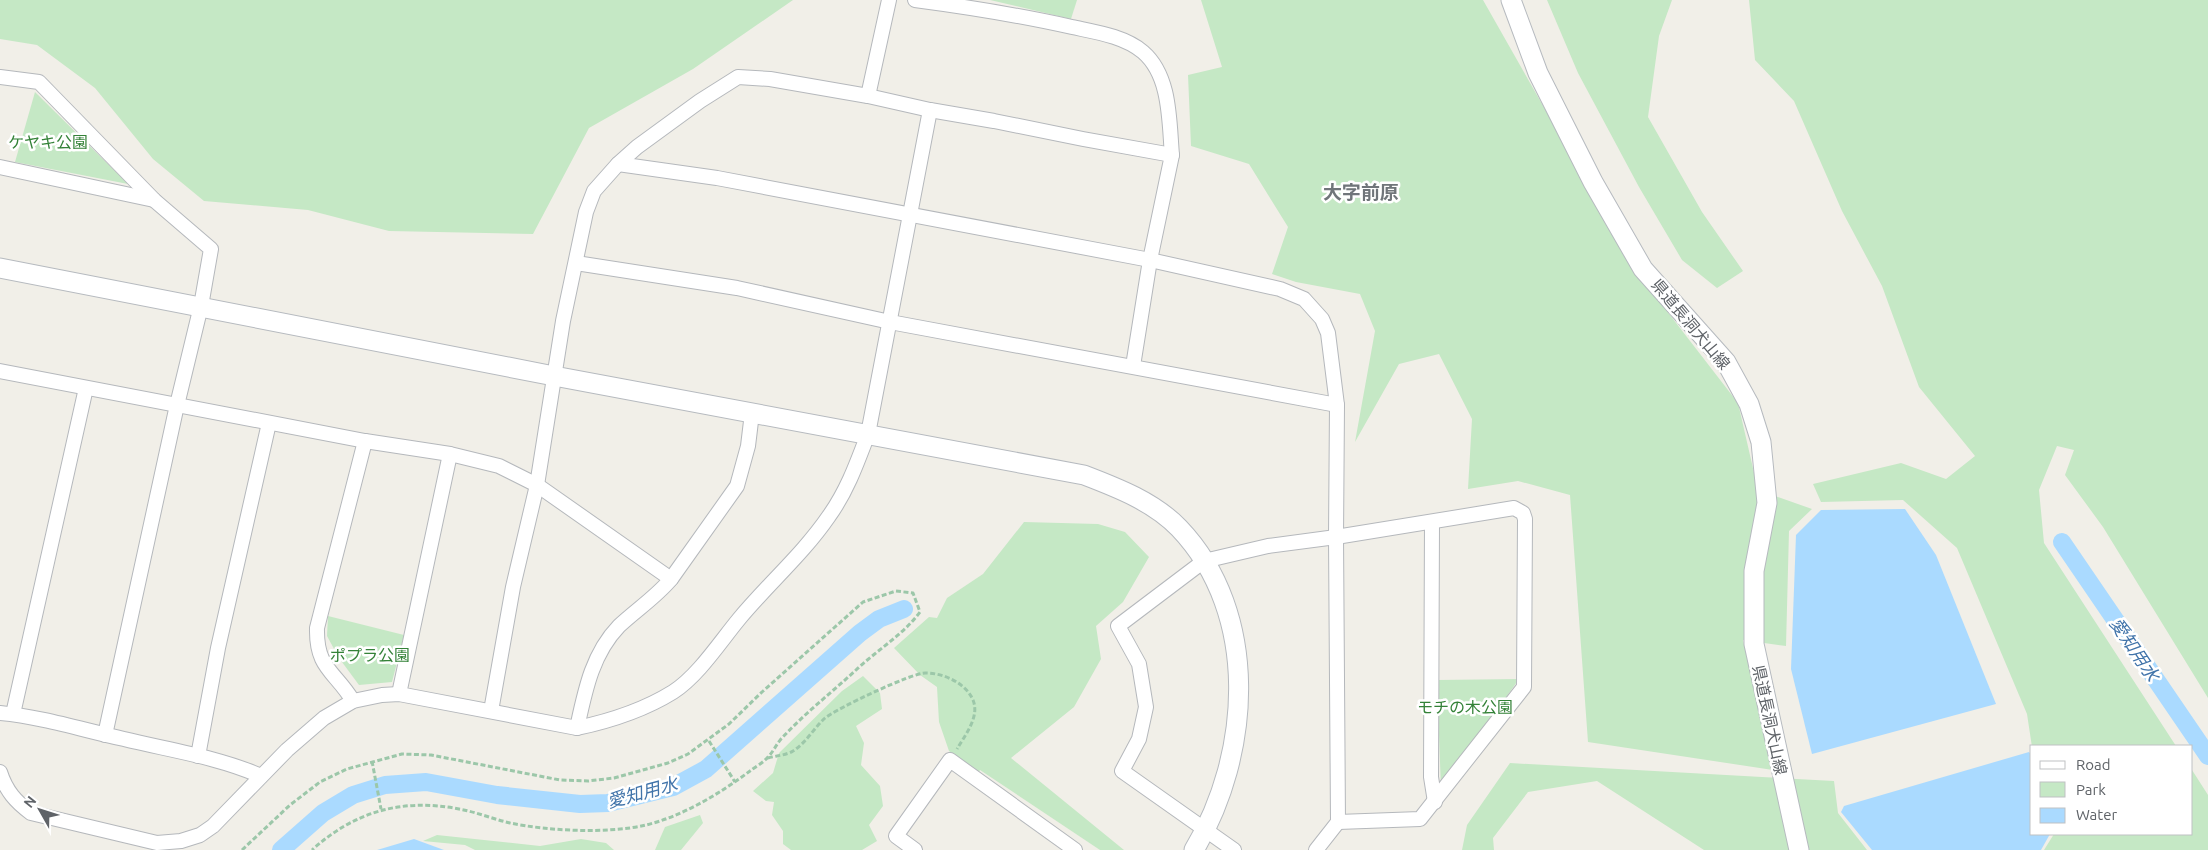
<svg xmlns="http://www.w3.org/2000/svg" width="2208" height="850" viewBox="0 0 2208 850" font-family="Ubuntu,'Noto Sans JP',sans-serif">
  <rect width="100%" height="100%" fill="#f1efe8"/>
  <g fill="#c5e8c5">
    <path d="M0,0H793L693,69L589,128L533,234L389,231L308,210L204,201L153,159L95,88L37,45L0,39Z"/>
    <path d="M990,0H1077L1071,19Z"/>
    <path d="M1201,0H1483L1639,275L1738,403L1758,490L1812,509L1789,531L1786,646L1743,640L1773,770L1588,742L1570,495L1518,481L1468,489L1472,419L1439,354L1399,364L1355,442L1375,331L1360,294L1296,282L1272,274L1288,227L1249,164L1191,146L1188,75L1222,67Z"/>
    <path d="M1547,0H1672L1659,36L1648,117L1702,212L1743,271L1717,288L1682,260L1639,187L1578,73Z"/>
    <path d="M1749,0H2208V698L2103,527L2065,475L2074,450L2057,446L2039,490L2044,543L2176,746L2032,747L2027,714L1957,548L1903,500L1821,502L1813,484L1901,463L1946,479L1975,456L1919,387L1882,286L1842,211L1794,101L1755,60Z"/>
    <path d="M35,92L128,184L15,162Z"/>
    <path d="M1024,522L1098,524L1125,532L1149,557L1123,602L1096,626L1101,659L1074,707L1011,758L1124,850H1100L980,770L977,775L949,751L939,722L937,687L920,675L894,648L929,617L937,618L947,598L983,574Z"/>
    <path d="M328,616L404,635L392,682L359,685L339,658L327,636Z"/>
    <path d="M863,676L880,693L882,709L856,726L864,743L861,765L880,786L883,806L869,825L877,841L862,850H791L783,844V831L772,815L774,802L766,801L753,791L773,773L779,753L842,691Z"/>
    <path d="M1519,679L1441,789L1437,680Z"/>
    <path d="M1510,763L1834,781L1838,813L1867,850H1704L1597,781L1528,792L1493,838L1494,850H1462L1467,825Z"/>
    <path d="M2192,770L2208,795V850H2044L2054,834H2192Z"/>
    <path d="M700,815L703,823L681,850H655L665,827Z"/>
    <path d="M437,835L540,846L581,839L606,843L614,850H475L465,845L423,841Z"/>
  </g>
  <g fill="#aadaff">
    <path d="M1905,509L1936,555L1996,704L1812,754L1791,669L1796,535L1821,510Z"/>
    <path d="M2029,752L2032,756V834H2050L2041,850H1872L1841,812L1844,806Z"/>
    <path d="M414,839L444,850H377Z"/>
  </g>
  <g fill="none" stroke-linecap="round" stroke-linejoin="round">
    <g stroke="#aadaff" stroke-width="18">
      <path d="M2062,542L2208,756"/>
      <path d="M281,850L323,813L353,795L385,785L426,782L497,795L580,804L608,803L673,787L706,769L860,633L879,619L904,609"/>
    </g>
    <g stroke="#b5b8bc" stroke-width="16">
      <g id="street">
        <path d="M915,0C968,7 1019,15 1072,27C1095,32 1124,36 1143,52C1171,76 1169,122 1172,155"/>
        <path d="M0,77L39,82L154,200L211,249L201,306L177,405L105,735"/>
        <path d="M868,96L889,0"/>
        <path d="M618,164L717,178L1150,260L1280,289L1304,299L1322,319L1328,333L1337,405L1336,537L1338,822L1316,850"/>
        <path d="M0,167L154,200"/>
        <path d="M576,263L737,288L890,322L1337,405"/>
        <path d="M0,371L365,441L450,454L499,466L537,485L671,579"/>
        <path d="M1432,522L1431,777L1435,802"/>
        <path d="M399,694L450,454"/>
        <path d="M353,701C335,671 316,669 317,628L365,441"/>
        <path d="M491,711L513,587L537,485L563,321L586,212L594,191L618,164L637,147L700,101L738,77L770,79L868,96L930,110L994,121L1083,139L1172,155L1150,260L1133,366"/>
        <path d="M0,713C42,717 83,730 124,739C169,750 218,757 261,776"/>
        <path d="M13,714L86,388"/>
        <path d="M577,728C585,691 592,654 619,626C636,610 656,597 671,579L737,486L748,446L752,413"/>
        <path d="M198,756L218,648L269,423"/>
        <path d="M0,772C6,791 16,802 31,813L157,843L181,841L200,835L213,826L287,750L324,718L353,701L382,695L399,694L577,728C610,721 644,710 673,692C698,676 720,642 739,619C768,584 803,554 829,516C847,491 857,463 868,434L930,110"/>
        <path d="M915,850L896,836L950,760L1075,850"/>
        <path d="M1234,850L1122,771L1139,739L1146,707L1139,664L1118,626L1204,561L1268,546L1336,537L1514,508L1523,513L1525,519L1524,687L1420,819L1338,822"/>
      </g>
    </g>
    <g stroke="#b6babf" stroke-width="21">
      <g id="secondary">
        <path d="M1511,0L1538,73L1593,182L1643,269L1726,362L1749,404L1761,442L1767,503L1754,571V644L1799,850"/>
        <path d="M0,268L554,376L1084,475C1118,488 1154,502 1179,528C1261,614 1251,755 1194,850"/>
      </g>
    </g>
    <g stroke="#9cc7a9" stroke-width="3" stroke-dasharray="5 2.5" stroke-linecap="butt">
      <path d="M709,741L735,782"/>
      <path d="M768,758C775,756 787,755 793,751C806,743 814,728 825,718C836,709 913,672 926,673C943,673 966,683 973,700C980,717 965,735 957,749"/>
      <path d="M372,761L381,809"/>
      <path d="M242,850L290,805L320,782L347,769L402,754L431,755L560,780L588,781L614,778L668,763L688,754L729,724L762,692L863,602L896,591L913,593L920,612C903,635 877,650 856,670C831,693 804,714 781,739C776,745 773,752 768,757C763,763 755,767 750,771C719,794 683,816 646,825C607,834 549,831 510,823C493,819 476,812 459,809C403,798 355,811 312,850"/>
    </g>
    <use href="#street" stroke="#fff" stroke-width="14"/>
    <use href="#secondary" stroke="#fff" stroke-width="19"/>
  </g>
  <g text-anchor="middle" dominant-baseline="central" stroke-width="5" stroke-linejoin="round" paint-order="stroke">
    <g font-size="16" fill="#348238" stroke="#fff">
      <text x="48" y="142">ケヤキ公園</text>
      <text x="370" y="655">ポプラ公園</text>
      <text x="1465" y="707">モチの木公園</text>
    </g>
    <g font-size="16" fill="#5f6368" stroke="#fff">
      <text transform="translate(1691 324) rotate(50)">県道長洞犬山線</text>
      <text transform="translate(1770 720) rotate(78)">県道長洞犬山線</text>
    </g>
    <g font-size="18" font-style="italic" fill="#4174aa" stroke="#fff">
      <text transform="translate(2135 649) rotate(56)">愛知用水</text>
      <text transform="translate(642 792) rotate(-15)">愛知用水</text>
    </g>
    <g font-size="19" font-weight="bold" fill="#70757a" stroke="#fff">
      <text x="1361" y="192">大字前原</text>
    </g>
  </g>
  <rect x="2030" y="745" width="162" height="90" fill="#ffffff" stroke="#bfc1c3"/>
  <rect x="2040" y="761" width="25" height="8" fill="#ffffff" stroke="#bfc1c3"/>
  <text x="2076" y="770" font-size="15" fill="#5f6368">Road</text>
  <rect x="2040" y="782" width="25" height="15" fill="#c5e8c5" stroke="#bfc1c3"/>
  <text x="2076" y="795" font-size="15" fill="#5f6368">Park</text>
  <rect x="2040" y="808" width="25" height="15" fill="#aadaff" stroke="#bfc1c3"/>
  <text x="2076" y="820" font-size="15" fill="#5f6368">Water</text>
  <g transform="translate(40 810) rotate(309)" stroke="#ffffff" stroke-width="4" paint-order="stroke">
  <path d="M0-4L9 19L0 12L-9 19Z" fill="#5f6368"/>
  <text y="-8" font-size="14" font-weight="bold" text-anchor="middle" fill="#5f6368">N</text>
  </g>
</svg>
